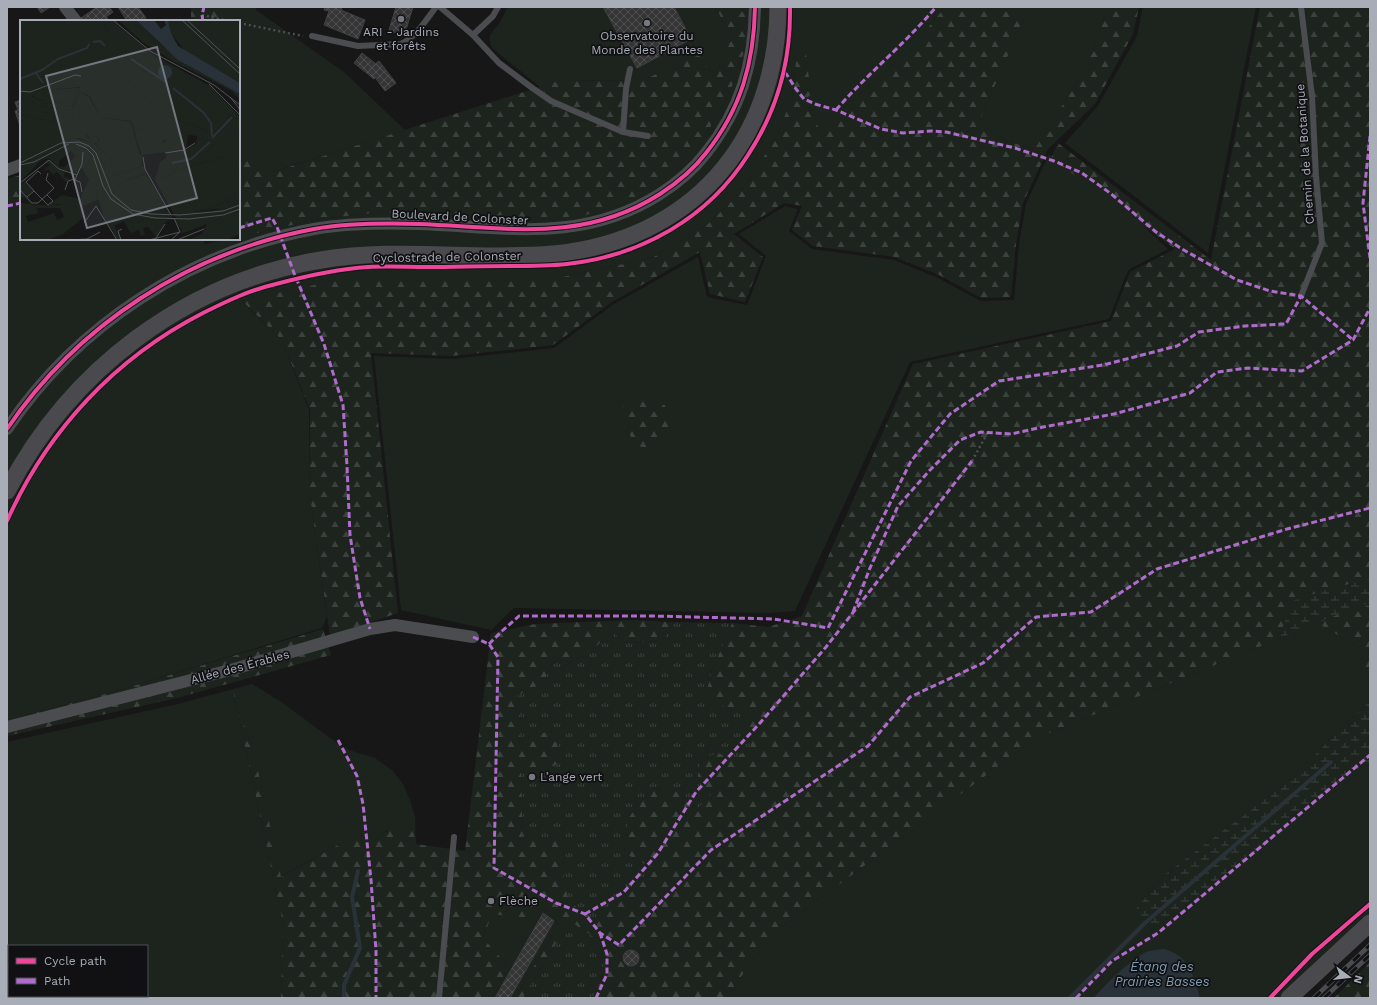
<svg xmlns="http://www.w3.org/2000/svg" width="1377" height="1005" viewBox="0 0 1377 1005" font-family="'Work Sans',sans-serif">
  <defs>
    <pattern id="forest-firs" width="22" height="20" patternUnits="userSpaceOnUse"><rect width="22" height="20" fill="#1d241e"/><path d="M5 1l3.5 6h-7zM16 11l3.5 6h-7z" fill="#3b413d"/></pattern>
    <pattern id="wetland-marsh" width="20" height="14" patternUnits="userSpaceOnUse"><rect width="20" height="14" fill="#1d241e"/><path d="M1 5h8M5 5V1M11 12h8M15 12V8" fill="none" stroke="#3b413d"/></pattern>
    <pattern id="park-tufts" width="24" height="20" patternUnits="userSpaceOnUse"><rect width="24" height="20" fill="#1d241e"/><path d="M3 7l-1-3M5 7V3M7 7l1-3M15 17l-1-3M17 17v-4M19 17l1-3" fill="none" stroke="#3b413d"/></pattern>
    <pattern id="building-cross-hatch" width="8" height="8" patternUnits="userSpaceOnUse"><rect width="8" height="8" fill="#353536"/><path d="M0 0l8 8M0 8l8-8" fill="none" stroke="#4f5051"/></pattern>
  </defs>
  <rect width="100%" height="100%" fill="#171717"/>
  <g fill="#1d241e" fill-rule="evenodd">
    <path d="M229,7H257L256,10L344,72L405,130L272,172L239,145V21H227Z"/>
    <path d="M508,7H603L637,68L691,39L674,7H716L731,40L714,78L699,56L643,80L558,81L540,87L492,48C486,33 493,33 500,22C503,17 505,12 508,7Z"/>
    <path d="M745,7H945L910,50L846,106L822,134L804,99L805,46L797,48L793,95L776,138L741,192L708,224L652,258L562,277H417L242,302L282,340L309,410L310,496L327,617L322,628L113,692L7,720V212L21,208V239H205L204,244L231,239H239V237L319,219L383,212L536,220L698,148L729,95L745,50Z"/>
    <path d="M1029,7H1109L1084,71L1034,150L976,129Z"/>
    <path d="M1143,7H1256L1208,253L1065,143L1098,106L1137,36Z"/>
    <path d="M1049,154L1119,203L1168,249L1128,270L1109,319L910,362L795,611L769,613L514,608L491,630L401,610L374,356L452,359L554,348L614,304L698,257L707,297L747,305L766,256L739,234L785,206L798,209L789,231L812,249L894,260L938,278L981,301L1014,300L1019,244L1026,204Z"/>
    <path d="M1317,623L1359,647L1370,683V701L1337,732L1293,778L1164,875L1134,911L1153,930L1370,764V914L1319,958L1280,998H1200L1197,985L1192,972L1139,956L1101,989L1094,998H726L771,935L1035,739Z"/>
    <path d="M252,684L280,701L337,743L349,750L375,758L392,770L403,784L410,800L415,817L416,844L387,830L378,839L360,835L338,845L280,877L256,761L234,695L283,923L281,998H7V742L178,704ZM9,946H147V996H9Z"/>
    <path d="M543,907L559,924L515,998H510L554,921L542,913L495,998H493L508,966L483,938L492,913L533,919Z"/>
  </g>
  <g fill="url(#forest-firs)" fill-rule="evenodd">
    <path d="M191,7H229L227,21H191Z"/>
    <path d="M716,7H745V50L729,95L698,148L637,196L573,220H536L383,212L319,219L239,237V145L273,172L558,81L643,80L699,55L714,78L731,40Z"/>
    <path d="M945,7H1029L976,129L1034,150L1084,71L1109,7H1139L1133,34L1095,104L1048,149L1023,203L1016,244L1011,297L981,298L939,275L895,257L813,246L792,230L802,206L784,203L734,234L763,257L745,302L710,294L700,252L612,302L553,345L452,356L371,353L398,613L330,636L310,496V410L282,340L242,301L346,278L417,277H562L652,258L708,224L741,192L776,138L793,95L797,48L805,46L811,95L804,99L822,134L846,106L910,50Z"/>
    <path d="M1260,7H1370V683L1359,647L1317,623L1035,739L771,935L726,998H592L603,977L602,942L570,922L552,949L523,998H515L559,924L543,907L533,919L492,914L483,938L508,966L493,998H281L283,923L233,690L256,761L281,877L338,845L360,835L378,839C391,826 395,827 413,830L416,844L465,851L491,633L535,624L631,620L673,622L663,641L624,643L611,630L598,645L575,661L554,660L543,683L517,696L522,726L519,744L545,732L558,744L556,765L538,771L521,766L523,841H563L564,882L658,868L644,864L624,853L629,817L651,788L674,790L697,779L701,759L718,753L741,726L756,715L718,705L706,693L712,670L732,623L768,627L802,616L913,364L1111,321L1130,272L1175,249L1051,158L1058,143L1211,260ZM628,950C636,949 641,955 637,963L633,966L626,965L622,960L623,954Z"/>
    <path d="M21,175V208L7,212V179Z"/>
    <path d="M628,398H638L648,404L665,405L667,413L678,421L677,430C667,435 664,446 652,448C632,451 624,425 623,410C623,406 626,401 628,398Z"/>
    <path d="M323,629L331,655L177,698L7,736V720L113,692Z"/>
    <path d="M1370,962V998H1334Z"/>
  </g>
  <g fill="url(#wetland-marsh)">
    <path d="M1370,579V607L1364,604L1278,639L1293,601L1328,589Z"/>
    <path d="M1370,701V764L1153,930L1134,911L1164,875L1293,778L1337,732Z"/>
  </g>
  <g fill="url(#park-tufts)">
    <path d="M673,622L732,623L712,670L706,693L718,705L757,715L741,726L751,746L734,760L718,753L701,759L697,779L711,795L696,810L674,790L651,788L629,817L624,853L644,864L658,868L598,922L569,902L564,882L563,841H523L521,766L538,771L556,765L558,744L545,732L519,744L522,726L517,696L543,683L554,660L575,661L598,645L611,630L624,643L663,641Z"/>
    <path d="M570,921L601,942C608,969 605,974 592,998H523L552,949Z"/>
  </g>
  <path fill="#2a3239" d="M1164,949C1188,955 1195,976 1200,998H1094C1103,986 1133,958 1146,952C1152,950 1158,950 1164,949Z"/>
  <g fill="none" stroke-linecap="round" stroke-linejoin="round">
    <g stroke="#2a3239" stroke-width="4">
      <path d="M344,998V985L360,948L352,897L358,871"/>
      <path d="M1070,998L1145,923L1331,762"/>
    </g>
  </g>
  <g fill="url(#building-cross-hatch)" stroke="#3f4043">
    <path d="M37,7H50L41,13Z"/>
    <path d="M97,7H109L113,12L106,17L108,19L106,21H83L81,18Z"/>
    <path d="M118,7H138L146,18L142,21H127Z"/>
    <path d="M325,7H342L341,10L329,11L324,10Z"/>
    <path d="M396,7H413L404,36L389,30Z"/>
    <path d="M603,7H674L691,39L637,68Z"/>
    <path d="M341,10L365,20L358,39L324,25L329,11Z"/>
    <path d="M362,53L376,64L369,69L375,78L374,79L354,63Z"/>
    <path d="M379,61L396,83L385,91L369,69Z"/>
    <path d="M21,100V125L20,126L15,111L18,110L15,102Z"/>
    <path d="M543,913L554,921L510,998H495Z"/>
    <circle cx="631" cy="958" r="8"/>
  </g>
  <g fill="none" stroke-linecap="round" stroke-linejoin="round">
    <g stroke="#4d4e52" stroke-width="2.5" stroke-dasharray="2 3" stroke-linecap="butt">
      <path d="M202,15L228,21"/>
      <path d="M239,23L303,36"/>
      <path d="M972,461L988,432"/>
    </g>
    <g stroke="#4b4c50" stroke-width="6">
      <path d="M440,7L473,35L493,16L498,7"/>
      <path d="M473,35L499,63L531,87L551,101L623,132L648,136"/>
      <path d="M312,36L358,46L401,44C416,37 426,20 436,7"/>
      <path d="M623,132L626,89L630,69"/>
      <path d="M1301,296L1322,243L1316,176L1312,96L1301,7"/>
      <path d="M439,998L454,837"/>
    </g>
    <g stroke="#4b4c50" stroke-width="12">
      <path d="M65,7L76,21"/>
      <path d="M7,170L21,165"/>
      <path d="M7,429C78,324 190,252 314,229C349,223 384,223 419,224C505,227 582,244 660,194C677,183 693,170 706,153C741,109 754,63 755,7"/>
      <path d="M7,727L234,669L370,629L395,625L473,637"/>
    </g>
    <g stroke="#4a4a4e" stroke-width="17">
      <path d="M7,491C70,370 185,282 321,260C398,247 476,261 553,254C690,241 777,143 778,7"/>
      <path d="M1289,998L1370,923"/>
    </g>
    <g stroke="#4b4c4f" stroke-width="4.5">
      <g id="rail">
        <path d="M1314,998L1370,945"/>
        <path d="M1324,998L1370,955"/>
      </g>
    </g>
    <use href="#rail" stroke="#111113" stroke-width="3" stroke-dasharray="9" stroke-linecap="butt"/>
    <g stroke="#b06ccc" stroke-width="3" stroke-dasharray="6 3" stroke-linecap="butt">
      <path d="M203,21L202,15L204,7"/>
      <path d="M785,72L796,89L804,99L815,104L836,110L881,129L903,133L931,131L946,132L1015,148L1054,161L1082,173L1110,193L1156,232L1182,249L1237,280L1270,291L1301,296L1353,340"/>
      <path d="M836,110C867,74 905,44 936,7"/>
      <path d="M1370,136L1363,203L1370,258"/>
      <path d="M7,206L21,203"/>
      <path d="M239,228L272,218L277,227L294,273L324,344L343,405L347,466L350,535L360,598L370,629"/>
      <path d="M853,612L870,568L898,506L930,470L960,440L981,432L1011,434L1043,427L1114,414L1190,393L1217,372L1248,368L1302,371L1353,340L1370,308"/>
      <path d="M473,637L489,644L498,657L494,868L556,903L585,914L600,933L619,945L711,850L868,746L910,697L983,663L1036,617L1091,612L1157,569L1287,529L1370,508"/>
      <path d="M489,644L502,631L519,616H652L774,619L828,628L911,461L950,414L999,381L1103,365L1177,346L1199,332L1245,326L1286,324L1301,296"/>
      <path d="M338,740L357,776L363,804L371,880L376,951V998"/>
      <path d="M585,914L624,892L658,853L696,792L760,723L826,647L972,461"/>
      <path d="M596,998L607,974V954L600,933"/>
      <path d="M1076,998L1112,961L1158,933L1370,755"/>
    </g>
    <g stroke="#111113" stroke-width="6">
      <g id="cycleway">
        <path d="M7,429C78,324 190,252 314,229C349,223 384,223 419,224C505,227 582,244 660,194C677,183 693,170 706,153C741,109 754,63 755,7"/>
        <path d="M7,521C47,431 115,358 203,313C227,301 250,290 276,284C306,276 337,269 368,267C387,266 407,267 426,267C454,267 481,266 509,266C528,266 548,266 567,264C641,256 708,218 748,155C777,111 791,60 790,7"/>
        <path d="M1270,998L1312,954L1370,904"/>
      </g>
    </g>
    <use href="#cycleway" stroke="#ed469a" stroke-width="4"/>
  </g>
  <g fill="#757880" stroke="#111113" stroke-width="1.5">
    <circle cx="401" cy="19" r="4"/>
    <circle cx="647" cy="23" r="4"/>
    <circle cx="532" cy="777" r="4"/>
    <circle cx="491" cy="901" r="4"/>
  </g>
  <g text-anchor="middle" dominant-baseline="central" stroke-width="3.5" stroke-linejoin="round" paint-order="stroke">
    <g font-size="12" fill="#a8adb8" stroke="#111113">
      <text x="401" y="32">ARI - Jardins<tspan x="401" dy="14">et forêts</tspan></text>
      <text x="647" y="36">Observatoire du<tspan x="647" dy="14">Monde des Plantes</tspan></text>
      <text x="540" y="777" text-anchor="start">L’ange vert</text>
      <text x="499" y="901" text-anchor="start">Flèche</text>
    </g>
    <g font-size="12" fill="#a8adb8" stroke="#111113">
      <text transform="translate(1305 154) rotate(-94)">Chemin de la Botanique</text>
      <text transform="translate(460 217) rotate(3)">Boulevard de Colonster</text>
      <text transform="translate(447 257) rotate(-1)">Cyclostrade de Colonster</text>
      <text transform="translate(240 667) rotate(-15)">Allée des Érables</text>
    </g>
    <g font-size="13" font-style="italic" fill="#7f9bb3" stroke="#111113">
      <text x="1162" y="966">Étang des<tspan x="1162" dy="15">Prairies Basses</tspan></text>
    </g>
  </g>
  <g transform="translate(20 20)">
    <rect width="220" height="220" fill="#171717"/>
    <path d="M82,0H92L133,35L190,66L220,97V110L212,106L214,92L194,113L147,96L118,72L97,45L98,39L103,36L129,54H135L109,33L85,7ZM143,46H146L151,53L147,58L138,55ZM111,0H116L140,24L172,48L218,72L220,79L210,70L153,41ZM59,68L51,87L37,82L22,84V81L11,75L22,70ZM60,72L69,77L80,97L111,102L119,133L122,135V146L95,156L89,137L75,124L79,121L78,117L73,116L71,120L67,115L70,111V88H53ZM0,76L9,78L15,83L0,88ZM22,86L53,90L52,97L21,92ZM0,95L35,102L58,113L54,118L71,123L81,138L93,172L103,162L126,154L154,200L124,199L113,204L107,200L93,206L83,183L82,180L87,178L79,159L74,138L50,124L21,140L0,162ZM50,126L55,127L61,146L57,153L41,149L33,142L39,132ZM51,131L56,136L44,147L39,146V141ZM147,137L155,151L141,159L160,149L203,137L220,155V175L188,189L173,192L192,191L220,183V191L193,197L157,200L135,160L140,142ZM28,140L45,152L44,157L50,158L46,162L37,152L33,155L28,149L26,151L22,145L26,149L30,144L24,142ZM69,159L78,173L76,178L63,182L28,185L42,175L60,179Z" fill="#1d241e" fill-rule="evenodd"/>
    <path d="M0,0H82L85,7L109,33L135,54L134,56L129,54L103,36L98,40L97,45L118,72L147,96L194,113L214,92L218,100L212,106L220,110V155L203,137L160,149L136,162L155,151L146,140L147,132L122,135L115,115L123,125L135,124L136,128L147,120L143,110L142,114L138,115L124,104L122,110L114,109L111,101L80,97L70,76L60,72L52,88H70V111L66,116L71,120L73,116L78,117V121L74,124L89,137L95,156L123,146L127,153L103,162L93,172L81,138L71,123L59,118L49,119L57,113L35,102L0,95V88L15,82L0,76ZM60,67L51,87L37,82L22,84V81L11,76L22,70ZM23,86L53,90L52,97L22,92ZM168,115L177,116L176,124L166,130ZM98,0H111L153,41L124,23ZM148,0H220V63L165,31L151,13ZM51,124L63,127L74,138L79,159L88,178L82,180L83,183L101,219L98,220L84,198L79,179L61,187L64,197L43,214L29,219L0,220V183L10,184L5,178L0,177V165L7,158L6,162L13,171L6,177L13,185H37L76,178L78,173L59,144L52,129L54,127L39,132L33,142L29,138L21,140ZM17,188H40L44,197L37,200L34,193L8,202L6,196L18,193ZM220,175V183L208,188L165,192L188,189ZM220,191V214L207,220H169L182,214L187,204L161,214L162,210L154,200L193,197ZM124,199L149,200L145,202L136,217L128,207L123,208L125,215L121,216L119,210L111,213L104,202L107,200L113,204Z" fill="#1d241e" fill-rule="evenodd"/>
    <path d="M67,0L80,3L81,7L86,10L94,28V20H97L109,33L135,54L134,56L95,30L93,40L100,49L95,48L90,37L86,36L84,31L85,17L65,3Z" fill="#1d241e"/>
    <path d="M127,103L130,108L135,107L134,113L142,114L143,110L151,115L149,119L143,121L144,126L136,128L132,125L133,129L128,130L118,122L114,109L122,110L123,104ZM157,113L166,116V122L151,118Z" fill="#1d241e"/>
    <path d="M116,0H134L141,9L146,5L144,0H148L151,13L158,26L220,63V74L158,40ZM138 52a7 7 0 1 1 14 0a7 7 0 1 1-14 0Z" fill="#2a3239"/>
    <path fill="none" stroke="#2a3239" stroke-width="2" d="M73,22L80,21L85,26M111,39L146,62M16,53L23,63M0,59L22,50L38,39L67,28L69,24M153,68L184,93L191,103L192,116M192,118L212,97M152,143L171,139L190,122"/>
    <path fill="none" stroke="#515357" stroke-width="1" d="M93,0L130,31L194,65L220,85M162,0L220,54M167,0L220,49M189,64L220,95M0,71L10,72L55,55L61,56M210,77L219,88L220,93M56,124L66,128L73,135L83,166L91,179L113,194L135,198L169,199L203,195L220,189M145,133L164,130L175,123M123,137L125,149L151,195M0,143L41,123L59,122L69,126L76,133L92,174L111,190L131,194L160,195L203,191L220,185M0,145L14,142L49,124M57,155L62,144L63,132M0,163L29,140L39,149L57,155L55,160L60,162L62,172M0,170L12,183H18L34,168L26,160L28,153M45,170L48,161L54,159M14,171L6,162L18,151L21,154M7,177L14,171L28,185L33,181L27,175M154,198L160,212M64,203L76,186L97,220M136,218L145,204M48,220L67,219L80,212M101,220L98,211L102,209M129,220L160,212M151,220L160,212M157,220L184,209"/>
    <path fill="#757880" fill-opacity="0.15" stroke="#757880" stroke-width="2" d="M137,27L177,178L67,208L26,56Z"/>
    <rect width="220" height="220" fill="none" stroke="#a8adb8" stroke-width="2"/>
  </g>
  <rect width="1377" height="1005" fill="none" stroke="#a8adb8" stroke-width="16"/>
  <rect x="8" y="945" width="140" height="52" fill="#111113" stroke="#4d4f55"/>
  <rect x="16" y="958" width="20" height="6" fill="#ed469a" stroke="#4d4f55"/>
  <text x="44" y="965" font-size="12" fill="#a8adb8">Cycle path</text>
  <rect x="16" y="978" width="20" height="6" fill="#b06ccc" stroke="#4d4f55"/>
  <text x="44" y="985" font-size="12" fill="#a8adb8">Path</text>
  <g transform="translate(1349 977) rotate(105)" stroke="#111113" stroke-width="3" paint-order="stroke">
  <path d="M0-3L7 15L0 10L-7 15Z" fill="#a8adb8"/>
  <text y="-6" font-size="11" font-weight="bold" text-anchor="middle" fill="#a8adb8">N</text>
  </g>
</svg>
